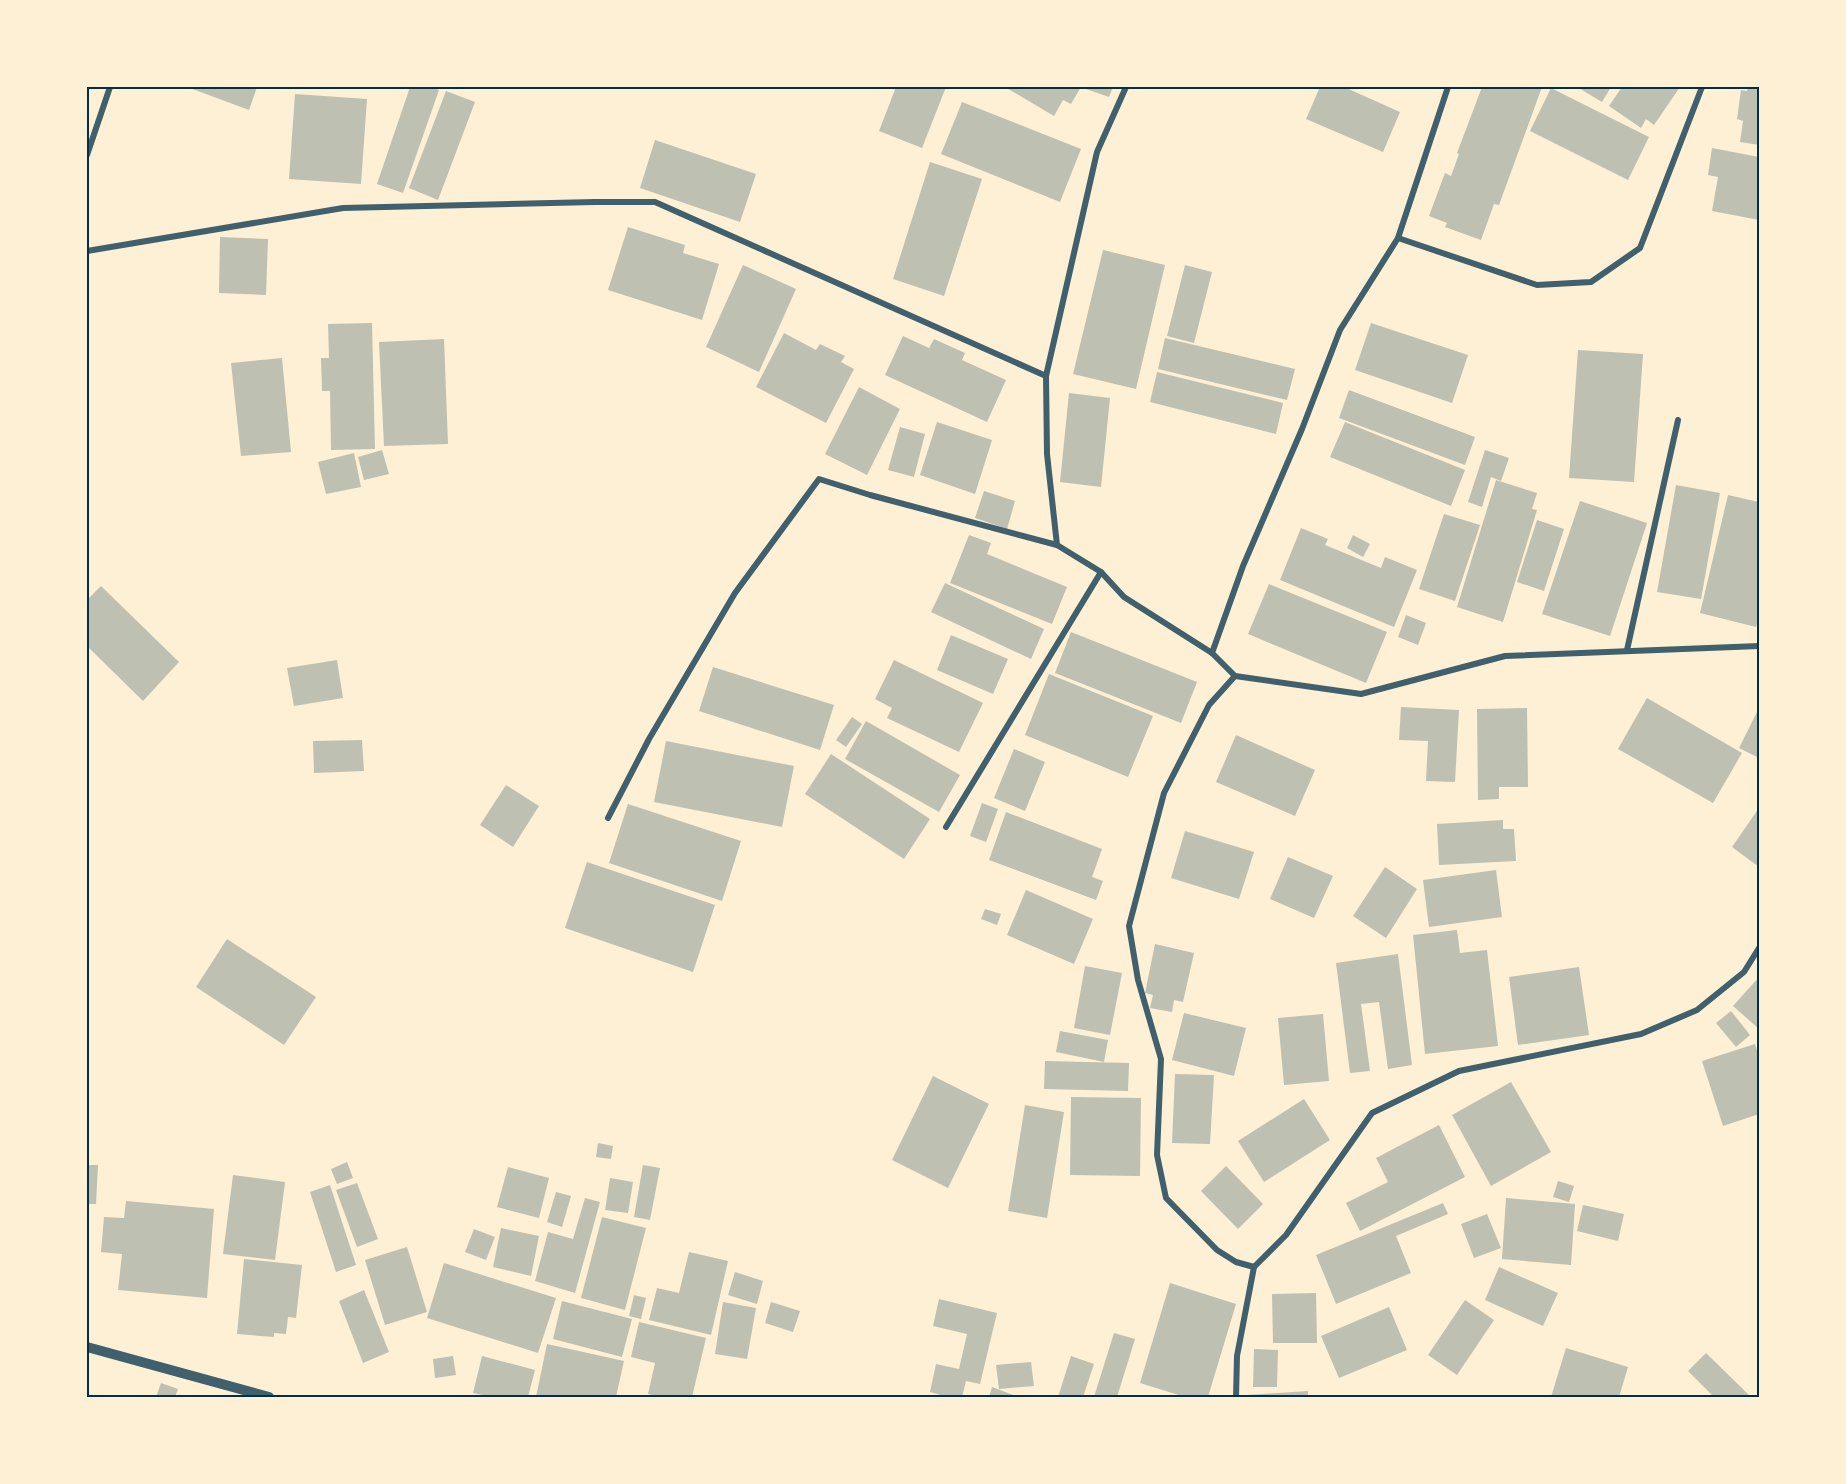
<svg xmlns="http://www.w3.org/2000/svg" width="1846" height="1484" viewBox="0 0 1846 1484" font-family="Signika,sans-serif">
  <rect width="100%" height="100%" fill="#fdf0d5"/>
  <g fill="#bec0b2">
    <path d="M187,87H257L249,110Z"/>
    <path d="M410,87H430L439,90L403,193L377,184Z"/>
    <path d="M896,87H946L922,148L879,131Z"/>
    <path d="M1005,87H1081L1071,104L1063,100L1054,116Z"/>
    <path d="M1086,87H1113L1109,97L1086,89Z"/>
    <path d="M1320,87H1344L1400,112L1383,152L1306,119Z"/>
    <path d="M1482,87H1542L1499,205L1494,204L1481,240L1445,227L1447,223L1429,216L1445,173L1451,176L1459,154L1457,153Z"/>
    <path d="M1577,87H1611L1602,102Z"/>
    <path d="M1622,87H1680L1654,125L1646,119L1641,128L1609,106Z"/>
    <path d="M1748,87H1759V145L1740,142L1743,121L1737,119L1741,90L1747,91Z"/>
    <path d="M1551,88L1649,137L1628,180L1530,131Z"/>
    <path d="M446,91L475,102L438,200L409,188Z"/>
    <path d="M295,94L367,99L361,184L289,179Z"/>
    <path d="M962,102L1081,149L1060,202L941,154Z"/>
    <path d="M655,140L756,174L740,222L640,188Z"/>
    <path d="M1712,148L1759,157V220L1712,211L1718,177L1708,175Z"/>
    <path d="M930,162L982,179L944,296L893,279Z"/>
    <path d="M628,227L685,245L683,253L719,264L702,320L608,290Z"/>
    <path d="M220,237L268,239L266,295L219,293Z"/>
    <path d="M1103,250L1165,265L1136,389L1073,374Z"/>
    <path d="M743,265L796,289L759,372L706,347Z"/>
    <path d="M1185,265L1212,272L1194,343L1167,336Z"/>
    <path d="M372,323L375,449L331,450L330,391H322L321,358H329L328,324Z"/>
    <path d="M1371,323L1468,355L1452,403L1355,370Z"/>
    <path d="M784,333L816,350L820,344L845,356L841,362L854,369L826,423L756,387Z"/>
    <path d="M903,336L929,348L934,339L965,353L962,360L1006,380L987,422L885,375Z"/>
    <path d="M1165,338L1295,369L1287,400L1158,369Z"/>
    <path d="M444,339L448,444L384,446L379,342Z"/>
    <path d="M1578,350L1643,354L1634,482L1569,478Z"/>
    <path d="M282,358L291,452L241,456L231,363Z"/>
    <path d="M1157,372L1283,403L1276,434L1150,402Z"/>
    <path d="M859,387L900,409L867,475L825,454Z"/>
    <path d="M1349,390L1475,437L1465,465L1339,418Z"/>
    <path d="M1069,393L1110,398L1101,487L1060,482Z"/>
    <path d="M937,422L992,440L975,494L920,475Z"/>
    <path d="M1345,422L1465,470L1451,506L1330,457Z"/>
    <path d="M900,427L925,434L914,477L888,470Z"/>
    <path d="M382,450L389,474L364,480L358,457Z"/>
    <path d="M1485,450L1509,458L1501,481L1491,477L1482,507L1468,502Z"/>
    <path d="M354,453L361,487L326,494L318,462Z"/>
    <path d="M1496,480L1537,493L1532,509L1537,510L1503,622L1457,607Z"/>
    <path d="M1676,485L1720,493L1701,599L1657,592Z"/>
    <path d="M984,491L1015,501L1007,529L975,518Z"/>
    <path d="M1728,495L1759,502V616L1756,627L1700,613Z"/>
    <path d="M1580,501L1647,523L1610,636L1542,614Z"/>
    <path d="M1444,514L1480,525L1455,601L1419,589Z"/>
    <path d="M1537,520L1564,529L1544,591L1517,582Z"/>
    <path d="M1301,528L1328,539L1325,545L1381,568L1385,557L1417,570L1394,627L1280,580Z"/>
    <path d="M969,535L991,543L987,554L1067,587L1052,624L950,583Z"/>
    <path d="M1353,535L1370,544L1363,557L1347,548Z"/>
    <path d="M945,583L1044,629L1031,659L931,612Z"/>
    <path d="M1269,584L1387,632L1366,683L1248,634Z"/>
    <path d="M101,586L179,662L143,701L87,646V600Z"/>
    <path d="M1406,615L1426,623L1418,645L1398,637Z"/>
    <path d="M1071,632L1197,682L1181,723L1055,673Z"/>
    <path d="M951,635L1008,659L993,694L937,670Z"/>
    <path d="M337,660L343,698L294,706L287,668Z"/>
    <path d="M894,660L983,703L959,752L887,718L892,708L875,699Z"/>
    <path d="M713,667L834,705L820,750L699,711Z"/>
    <path d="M1049,674L1153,716L1128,777L1025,735Z"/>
    <path d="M1647,698L1742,753L1713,803L1618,749Z"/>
    <path d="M1401,707L1459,710L1455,782L1426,781L1428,741L1399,740Z"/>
    <path d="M1527,708L1528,787H1499V799L1478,800L1477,709Z"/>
    <path d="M1759,708V758L1739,748Z"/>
    <path d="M852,717L862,724L846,747L836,740Z"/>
    <path d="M866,721L960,775L939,812L845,759Z"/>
    <path d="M1236,735L1315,770L1295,816L1216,782Z"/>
    <path d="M362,740L364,771L314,773L313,741Z"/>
    <path d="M666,741L794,766L782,827L654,802Z"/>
    <path d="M1014,749L1045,762L1025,811L994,798Z"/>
    <path d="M831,754L930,819L904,859L805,794Z"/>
    <path d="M506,785L539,806L513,847L480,825Z"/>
    <path d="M982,803L998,809L986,842L970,836Z"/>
    <path d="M628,804L741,841L722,901L609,863Z"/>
    <path d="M1759,808V867L1732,847Z"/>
    <path d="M1006,812L1102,849L1092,877L1103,881L1096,900L989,860Z"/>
    <path d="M1503,820V829H1514L1516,861L1439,865L1437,824Z"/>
    <path d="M1185,831L1254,852L1239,899L1171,878Z"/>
    <path d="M1288,857L1333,876L1314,918L1270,899Z"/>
    <path d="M587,862L715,905L693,972L565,928Z"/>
    <path d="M1385,867L1417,889L1386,938L1353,916Z"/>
    <path d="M1496,870L1502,917L1429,927L1423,880Z"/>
    <path d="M1026,890L1093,919L1074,964L1007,935Z"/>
    <path d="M985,909L1001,914L997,925L981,919Z"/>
    <path d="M1457,930L1460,953L1487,950L1498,1046L1425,1054L1413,935Z"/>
    <path d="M227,939L316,997L284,1045L196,987Z"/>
    <path d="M1155,944L1194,953L1183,1002L1174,1000L1172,1012L1150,1008L1153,995L1145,993Z"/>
    <path d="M1398,954L1412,1065L1388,1069L1379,1002L1361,1004L1370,1071L1350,1073L1336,963Z"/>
    <path d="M1085,966L1122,973L1110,1035L1074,1028Z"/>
    <path d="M1579,967L1589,1035L1518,1045L1509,977Z"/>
    <path d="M1759,977V1029L1733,1006Z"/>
    <path d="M1731,1011L1750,1035L1736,1047L1716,1023Z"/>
    <path d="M1184,1013L1246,1028L1234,1076L1172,1060Z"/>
    <path d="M1323,1014L1329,1081L1284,1085L1278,1018Z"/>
    <path d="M1060,1031L1108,1040L1104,1062L1056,1052Z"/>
    <path d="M1755,1044L1759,1057V1114L1723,1126L1702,1061Z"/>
    <path d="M1045,1061L1129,1063L1128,1091L1044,1089Z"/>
    <path d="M1175,1074L1214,1075L1210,1144L1172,1143Z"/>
    <path d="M933,1076L989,1104L948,1188L892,1160Z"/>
    <path d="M1511,1082L1551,1152L1491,1186L1452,1115Z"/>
    <path d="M1071,1097L1141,1098L1140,1176L1070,1175Z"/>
    <path d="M1304,1099L1330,1140L1264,1182L1238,1141Z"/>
    <path d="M1025,1105L1064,1112L1047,1218L1008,1211Z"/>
    <path d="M1439,1125L1465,1177L1360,1231L1346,1203L1388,1182L1376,1158Z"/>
    <path d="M598,1143L613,1146L611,1159L596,1157Z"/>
    <path d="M347,1162L353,1178L337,1184L331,1169Z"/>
    <path d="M87,1165H98L96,1204H87Z"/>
    <path d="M643,1165L660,1168L650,1220L634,1217Z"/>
    <path d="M1226,1166L1263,1204L1238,1229L1201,1191Z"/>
    <path d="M508,1167L549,1178L539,1218L497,1207Z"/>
    <path d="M233,1175L285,1182L275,1260L223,1254Z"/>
    <path d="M610,1178L633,1182L628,1213L605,1210Z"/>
    <path d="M1558,1181L1574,1186L1569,1202L1553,1197Z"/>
    <path d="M357,1183L378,1239L357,1247L336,1190Z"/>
    <path d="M330,1185L356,1265L336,1272L310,1192Z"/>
    <path d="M556,1192L571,1196L562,1227L547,1222Z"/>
    <path d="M585,1198L600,1202L575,1293L535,1281L548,1232L573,1239Z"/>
    <path d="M1506,1198L1575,1204L1571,1265L1502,1259Z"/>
    <path d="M126,1201L214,1209L207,1298L118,1290L122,1254L101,1252L104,1217L124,1218Z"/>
    <path d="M1443,1203L1448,1214L1396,1236L1411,1273L1336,1304L1316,1255Z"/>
    <path d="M1583,1205L1624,1214L1618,1241L1577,1231Z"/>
    <path d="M1487,1214L1501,1248L1474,1258L1461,1224Z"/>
    <path d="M602,1217L646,1228L625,1310L581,1298Z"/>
    <path d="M501,1228L539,1236L531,1276L493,1267Z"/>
    <path d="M474,1229L495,1237L486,1260L465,1252Z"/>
    <path d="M407,1247L427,1312L385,1325L365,1260Z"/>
    <path d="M689,1252L728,1261L711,1335L649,1320L657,1288L679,1293Z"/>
    <path d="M244,1259L302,1265L296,1318L288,1317L286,1334L274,1333V1337L237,1334Z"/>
    <path d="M444,1263L556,1298L538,1353L427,1318Z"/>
    <path d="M1499,1267L1558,1293L1543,1326L1485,1300Z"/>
    <path d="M735,1272L763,1281L757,1304L728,1295Z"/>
    <path d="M1170,1283L1236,1304L1208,1397H1185L1140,1383Z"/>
    <path d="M364,1290L389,1352L363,1363L339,1301Z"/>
    <path d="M1316,1293L1317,1343H1273L1272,1294Z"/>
    <path d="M634,1295L646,1298L641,1319L629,1316Z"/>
    <path d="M939,1299L997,1313L980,1384L966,1381L962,1397H948L930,1392L936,1364L959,1369L967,1334L933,1326Z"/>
    <path d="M1465,1300L1494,1320L1457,1375L1428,1355Z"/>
    <path d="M562,1301L632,1319L622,1357L553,1339Z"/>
    <path d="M723,1302L756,1308L747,1359L715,1354Z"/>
    <path d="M771,1302L800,1311L793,1332L765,1323Z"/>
    <path d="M1389,1307L1407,1350L1339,1378L1321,1336Z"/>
    <path d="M639,1322L706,1338L692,1397H660L648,1394L655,1363L631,1357Z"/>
    <path d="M1114,1333L1135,1339L1117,1397H1094Z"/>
    <path d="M547,1344L624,1361L616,1397H536Z"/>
    <path d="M1566,1348L1628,1367L1619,1397H1551Z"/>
    <path d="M1254,1349L1278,1350L1277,1387H1253Z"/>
    <path d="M1706,1353L1751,1397H1714L1688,1371Z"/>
    <path d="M453,1356L456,1375L435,1378L433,1359Z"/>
    <path d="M482,1356L535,1370L528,1397H491L473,1393Z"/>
    <path d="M1071,1356L1094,1364L1083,1397H1058Z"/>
    <path d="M1031,1362L1034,1386L999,1389L996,1365Z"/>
    <path d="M161,1383L178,1389L175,1397H156Z"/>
    <path d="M992,1387L1019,1397H989Z"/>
    <path d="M1308,1391V1397H1247V1395Z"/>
  </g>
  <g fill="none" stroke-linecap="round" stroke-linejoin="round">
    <g stroke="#3f606c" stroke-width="6">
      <path d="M1126,87L1097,152L1046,376L1047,454L1057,545L1101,572L1124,597L1212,653"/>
      <path d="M87,155L110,87"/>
      <path d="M1398,238L1537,285L1591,282L1640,248L1702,87"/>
      <path d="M87,251L343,208L595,202H655L1046,376"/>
      <path d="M1627,650L1678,420"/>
      <path d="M1235,676L1212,653L1243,566L1302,429L1340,330L1398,238L1448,87"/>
      <path d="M608,818L649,739L735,593L819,479L870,495L1057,545"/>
      <path d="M946,827L1101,572"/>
      <path d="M1254,1267L1236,1262L1217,1250L1166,1198L1157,1155L1161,1059L1138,980L1129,926L1164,793L1209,705L1235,676L1361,694L1505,656L1759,646"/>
      <path d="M1236,1397L1237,1356L1254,1267L1286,1235L1372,1113L1459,1071L1641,1034L1697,1010L1744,972L1759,948"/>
    </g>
    <path stroke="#3f606c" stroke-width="10" d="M87,1347L269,1397"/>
  </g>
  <rect width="1846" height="1484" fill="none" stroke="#fdf0d5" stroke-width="177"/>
  <rect x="88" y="88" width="1670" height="1308" fill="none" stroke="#003049" stroke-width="2"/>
</svg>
